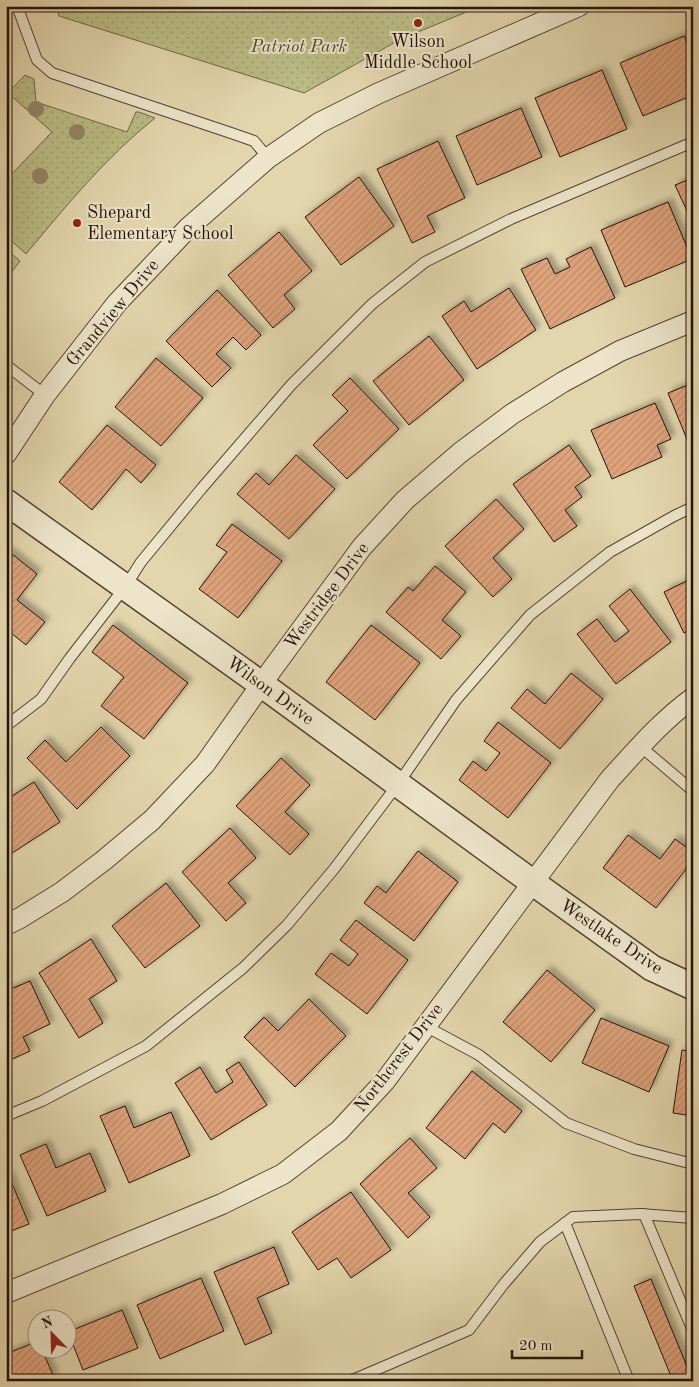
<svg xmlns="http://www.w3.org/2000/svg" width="699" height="1387" viewBox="0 0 699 1387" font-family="'Old Standard TT',serif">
  <defs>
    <pattern id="grass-dots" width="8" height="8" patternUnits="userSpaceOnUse" patternTransform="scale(1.25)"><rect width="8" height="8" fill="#bbbc85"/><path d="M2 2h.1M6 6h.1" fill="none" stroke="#a0a171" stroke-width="1.8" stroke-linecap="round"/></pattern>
    <pattern id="building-hatch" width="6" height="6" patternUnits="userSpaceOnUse" patternTransform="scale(1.25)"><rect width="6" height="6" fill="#dea37b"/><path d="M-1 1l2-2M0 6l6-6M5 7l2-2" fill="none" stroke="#be8b69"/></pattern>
    <filter id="shadow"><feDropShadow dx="4.5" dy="-4.5" stdDeviation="2.5" flood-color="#0004"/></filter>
  </defs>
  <rect width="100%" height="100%" fill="#e3d6ad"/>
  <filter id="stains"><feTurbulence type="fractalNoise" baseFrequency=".004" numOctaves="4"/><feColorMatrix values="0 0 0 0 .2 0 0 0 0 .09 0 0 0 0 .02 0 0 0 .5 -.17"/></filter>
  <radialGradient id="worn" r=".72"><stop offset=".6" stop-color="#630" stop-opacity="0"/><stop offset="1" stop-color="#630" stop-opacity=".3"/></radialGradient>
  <g fill="url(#grass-dots)" stroke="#6f6746">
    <path d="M56,6H481L401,39L304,93L59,16Z"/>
    <path d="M25,75L34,79L36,102L127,132L136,112H139L155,118C106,157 66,206 26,254L6,236V180L52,132L8,93Z"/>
    <path d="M6,249L20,261L6,279Z"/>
    <path d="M6,380L13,387L10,389L12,396L6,409Z"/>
  </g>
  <g fill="url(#building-hatch)" stroke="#231208" filter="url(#shadow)">
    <path d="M684,36L693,57V95L643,116L620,63Z"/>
    <path d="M602,70L627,129L560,157L535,98Z"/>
    <path d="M521,108L542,157L477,185L456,136Z"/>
    <path d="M438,141L465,198L427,216L435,232L412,243L377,169Z"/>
    <path d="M359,177L394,226L341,265L305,217Z"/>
    <path d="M693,178V224L675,185Z"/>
    <path d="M668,202L692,259L625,287L601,230Z"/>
    <path d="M279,232L312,271L284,295L295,309L273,328L228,275Z"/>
    <path d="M591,247L615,298L550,329L521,269L547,258L555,274L570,267L566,259Z"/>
    <path d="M509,288L536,330L477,369L442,316L464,301L471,312Z"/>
    <path d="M217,290L261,335L246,350L233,337L216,354L231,368L212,387L166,341Z"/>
    <path d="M429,336L464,380L409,425L373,381Z"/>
    <path d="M156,358L203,398L161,446L115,407Z"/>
    <path d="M350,378L399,429L347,479L313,445L348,411L332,395Z"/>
    <path d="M693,383V454L668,393Z"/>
    <path d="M655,403L671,439L657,445L662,457L612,479L591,430Z"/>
    <path d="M107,425L156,465L141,483L126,469L92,510L59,482Z"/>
    <path d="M569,445L591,476L575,487L582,497L565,510L577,526L554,542L513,484Z"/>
    <path d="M296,455L335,489L289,539L237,494L256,473L269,485Z"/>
    <path d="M496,499L524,529L493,558L512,579L493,597L445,546Z"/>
    <path d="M232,524L282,561L238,618L199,589L227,552L216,545Z"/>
    <path d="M7,550L37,574L17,600L45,622L26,645L6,629Z"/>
    <path d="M435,566L466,592L442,620L461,636L441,659L386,612L408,587L413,591Z"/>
    <path d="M693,578V628L684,633L664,592Z"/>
    <path d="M630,589L671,642L616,684L577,634L597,619L615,642L629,631L609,606Z"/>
    <path d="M113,625L188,683L144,739L101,706L124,677L92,652Z"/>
    <path d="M371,625L420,663L375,720L326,682Z"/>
    <path d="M571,673L603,699L560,749L511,708L527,689L545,704Z"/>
    <path d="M498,722L551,763L508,818L459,780L473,761L486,771L500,753L484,741Z"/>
    <path d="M101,727L130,756L77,809L27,758L45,740L66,762Z"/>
    <path d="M281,758L310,785L285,812L309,834L290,855L236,806Z"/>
    <path d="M34,782L60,822L6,857V800Z"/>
    <path d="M230,828L256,858L228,883L246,903L226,921L182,872Z"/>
    <path d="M628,835L660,859L675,839L693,852V860L656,908L603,868Z"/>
    <path d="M418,851L458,882L414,941L364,903L377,886L386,893Z"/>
    <path d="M166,883L200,926L145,968L112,926Z"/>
    <path d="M356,920L408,960L367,1014L315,974L331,953L349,966L358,954L340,940Z"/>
    <path d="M91,939L117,981L89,999L103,1023L79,1038L39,973Z"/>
    <path d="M547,970L595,1010L551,1062L503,1022Z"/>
    <path d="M30,981L50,1024L23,1037L30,1051L6,1062V991Z"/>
    <path d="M309,999L346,1036L295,1087L244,1037L264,1017L278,1031Z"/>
    <path d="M601,1018L669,1046L649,1092L582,1063Z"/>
    <path d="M682,1050L693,1052V1116L673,1113Z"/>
    <path d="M239,1062L267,1105L211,1140L175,1083L200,1067L216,1093L233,1082L226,1070Z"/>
    <path d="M472,1071L522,1111L505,1133L493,1123L465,1159L426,1128Z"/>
    <path d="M125,1106L134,1128L171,1112L190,1156L129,1183L100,1116Z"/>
    <path d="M410,1138L437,1168L408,1193L430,1217L408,1238L360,1184Z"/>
    <path d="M46,1144L56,1168L90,1153L106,1191L47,1216L20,1155Z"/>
    <path d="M8,1174L29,1224L6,1233V1175Z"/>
    <path d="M351,1192L391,1250L351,1278L337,1258L318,1270L292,1232Z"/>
    <path d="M274,1247L289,1284L257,1298L272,1333L245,1345L214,1272Z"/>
    <path d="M693,1261V1275L687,1263Z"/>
    <path d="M201,1278L224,1331L160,1359L137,1305Z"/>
    <path d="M651,1279L693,1381H673L634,1286Z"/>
    <path d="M122,1310L138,1348L83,1370L68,1332Z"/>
    <path d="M38,1341V1350H42L54,1377L44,1381H6V1354Z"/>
  </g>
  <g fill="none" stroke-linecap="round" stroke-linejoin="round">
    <g stroke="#534331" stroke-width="12">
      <g id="service">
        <path d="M17,6L37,60L52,73L234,134L254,141L268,158"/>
        <path d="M6,365L45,395"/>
        <path d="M6,726L41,699L70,658L125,587L141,562L202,488L291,385L372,304L425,262L511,219L693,142"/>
        <path d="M640,746L693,791"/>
        <path d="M425,1026L479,1055L566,1123L634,1149L693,1164"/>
        <path d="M6,1116L42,1101L146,1046L243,968L287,925L334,869L398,784L456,700L530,615L610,552L674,516L693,507"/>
        <path d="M644,1214L693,1331"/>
        <path d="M565,1223L629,1381"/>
        <path d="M350,1381L469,1330L503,1285L540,1242L573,1217L640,1214L693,1218"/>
      </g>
    </g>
    <g stroke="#534331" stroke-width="22">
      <g id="minor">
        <path d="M6,454L45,395L117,303L188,228L268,158L319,123L379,93L579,6"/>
        <path d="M6,925L20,918L62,892L103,861L152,820L205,764L273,668L362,547L405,500L461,452L512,414L563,382L620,351L693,321"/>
        <path d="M6,1293L222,1204L283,1174L339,1131L385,1081L610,779C636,751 661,721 693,698"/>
      </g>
    </g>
    <g stroke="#534331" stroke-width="28">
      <path id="tertiary" d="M6,502L261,684L532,882L652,968L693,987"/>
    </g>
    <use href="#service" stroke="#ede4ca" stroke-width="10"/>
    <use href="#minor" stroke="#ede4ca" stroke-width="20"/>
    <use href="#tertiary" stroke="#ede4ca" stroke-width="25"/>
  </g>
  <g fill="#938667">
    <circle cx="36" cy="109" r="8"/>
    <circle cx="77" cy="132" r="8"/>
    <circle cx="40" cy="176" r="8"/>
  </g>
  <g fill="#8f2418" stroke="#ede4ca" stroke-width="2">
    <circle cx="418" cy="23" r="5"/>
    <circle cx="77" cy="223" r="5"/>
  </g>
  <g text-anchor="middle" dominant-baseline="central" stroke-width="4" stroke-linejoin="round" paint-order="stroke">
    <g font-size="18" fill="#231208" stroke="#ede4ca">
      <text x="418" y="42">Wilson<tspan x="418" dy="21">Middle School</tspan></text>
      <text x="87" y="213" text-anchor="start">Shepard<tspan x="87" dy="21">Elementary School</tspan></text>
    </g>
    <g font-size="18" font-style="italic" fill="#51452e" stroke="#ede4ca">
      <text x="299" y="47">Patriot Park</text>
    </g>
    <g font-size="18" fill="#231208" stroke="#ede4ca">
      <text transform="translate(113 313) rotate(-50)">Grandview Drive</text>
      <text transform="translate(327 596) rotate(-53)">Westridge Drive</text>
      <text transform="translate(270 691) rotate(36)">Wilson Drive</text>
      <text transform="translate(611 937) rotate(34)">Westlake Drive</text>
      <text transform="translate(399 1058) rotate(-52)">Northcrest Drive</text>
    </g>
  </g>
  <rect width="699" height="1387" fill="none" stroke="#e3d6ad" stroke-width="25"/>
  <rect x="8" y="8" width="684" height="1372" fill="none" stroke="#231208" stroke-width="2.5"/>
  <rect x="12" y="12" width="674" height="1362" fill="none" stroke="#231208"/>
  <g transform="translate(52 1334) rotate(337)"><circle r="24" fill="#ede4ca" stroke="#9c907c"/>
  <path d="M0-4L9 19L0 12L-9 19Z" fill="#8f2418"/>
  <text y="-8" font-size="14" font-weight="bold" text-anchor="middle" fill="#231208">N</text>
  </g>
  <path d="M512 1350v8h70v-8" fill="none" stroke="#231208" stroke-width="2.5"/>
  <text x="519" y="1350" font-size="15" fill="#231208" stroke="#ede4ca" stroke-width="4" paint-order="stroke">20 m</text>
  <rect width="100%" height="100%" filter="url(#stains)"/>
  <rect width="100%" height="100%" fill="url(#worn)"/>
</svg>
